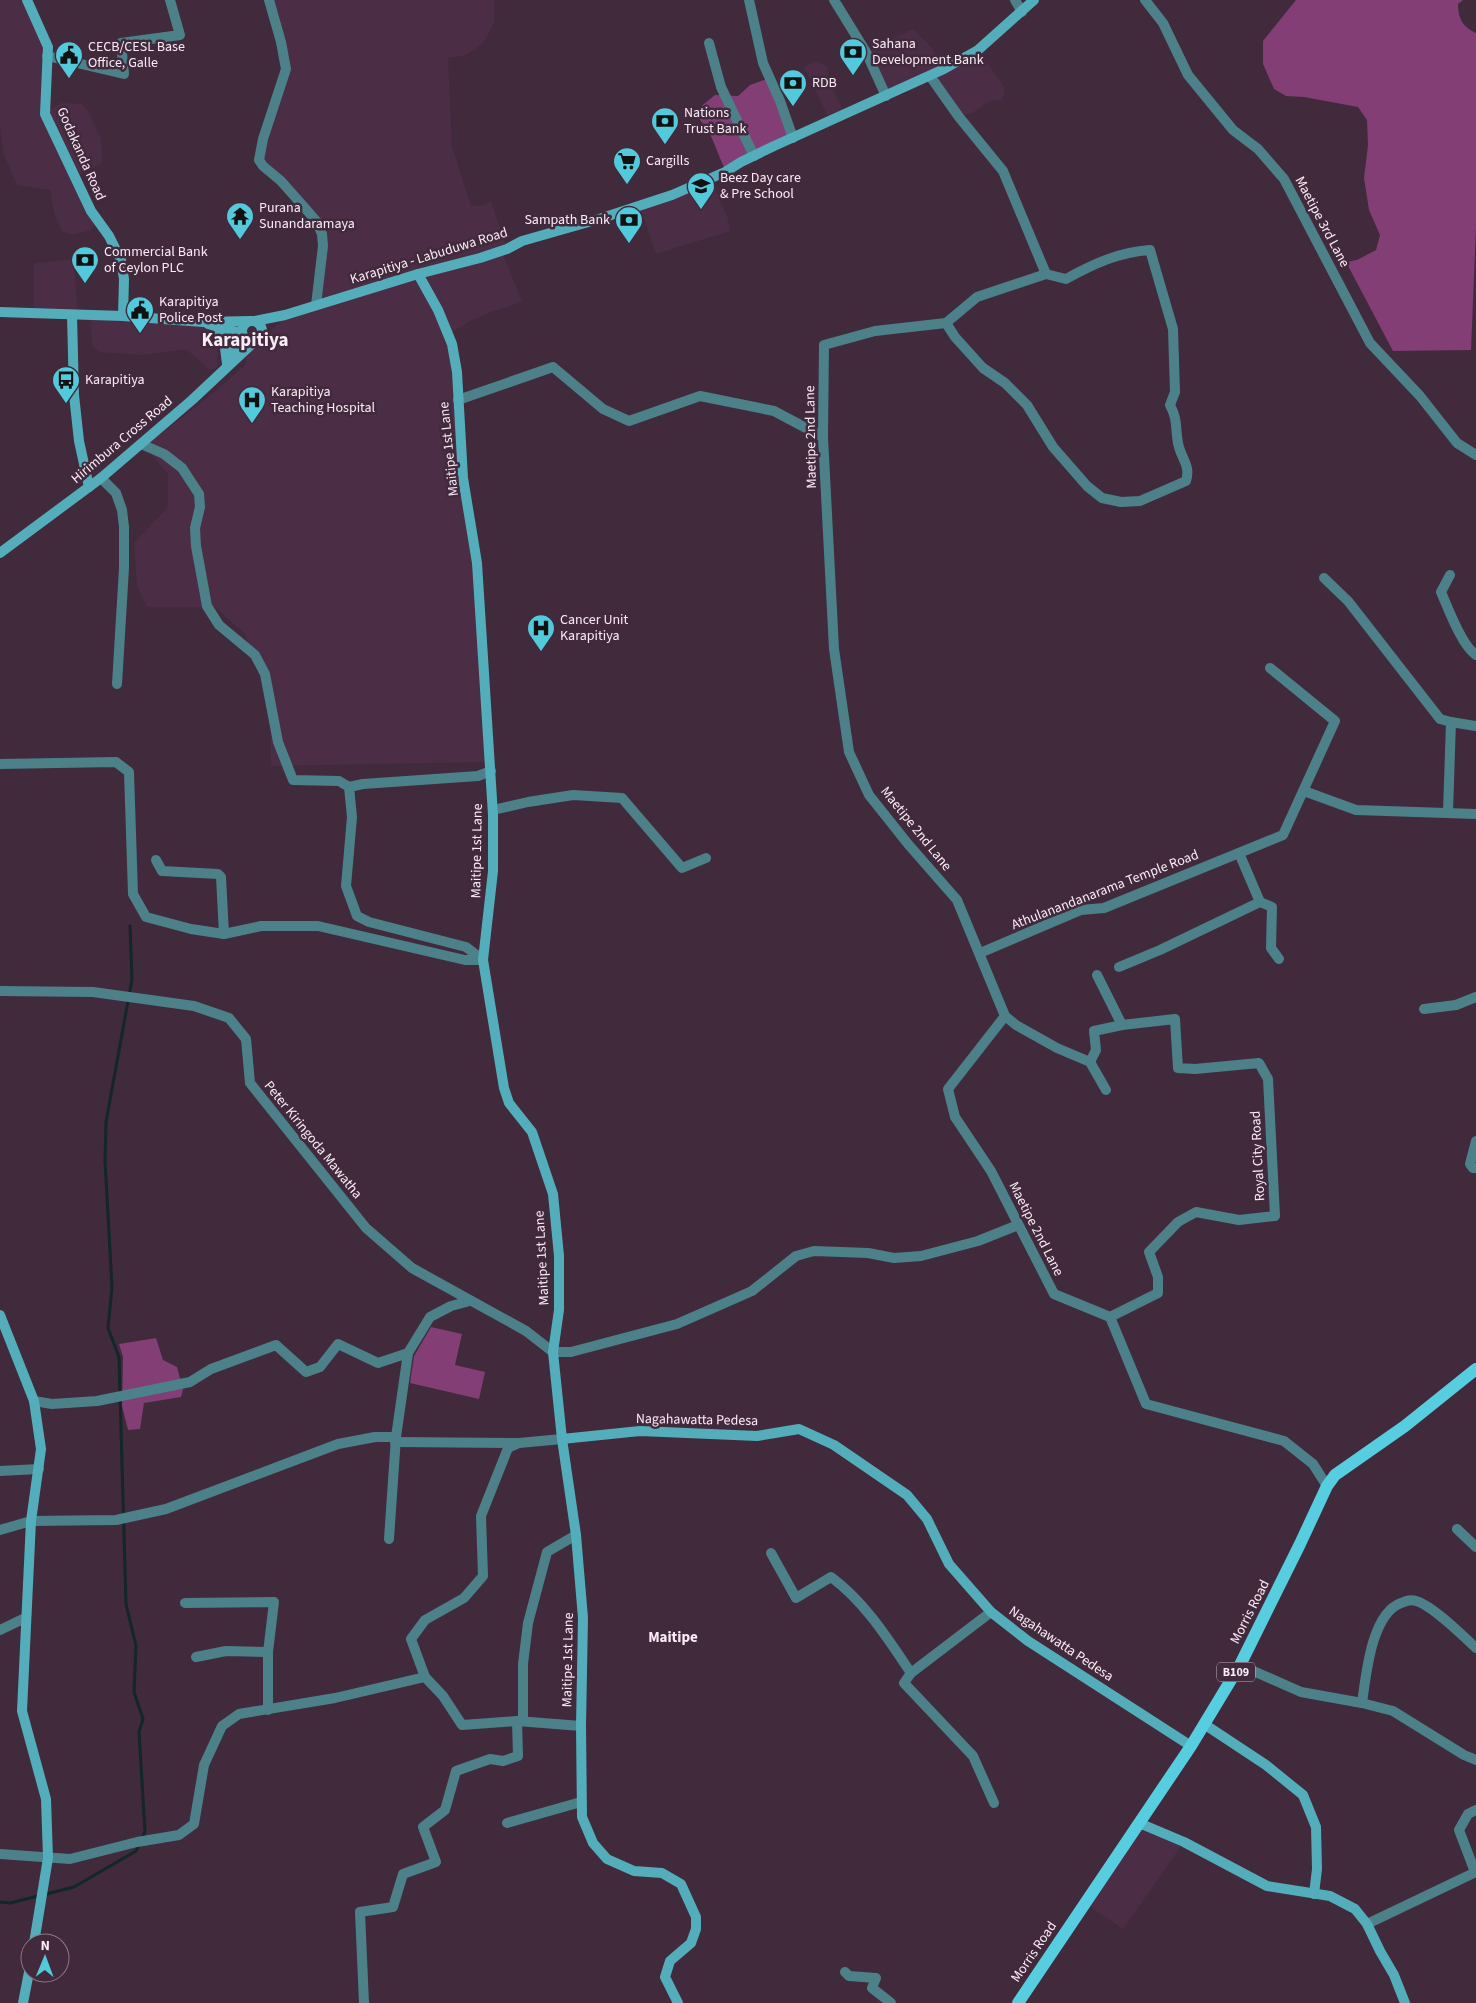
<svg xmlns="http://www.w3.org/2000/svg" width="1476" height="2003" viewBox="0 0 1476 2003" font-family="'Source Sans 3',sans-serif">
  <rect width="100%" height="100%" fill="#412a3b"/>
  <g fill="#4b2e45">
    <path d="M0,0H27L48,47L45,113L61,103L82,104L88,111L101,139L102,163L75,177L98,218L91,230L72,235L62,231L54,212L50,190L17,185L4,155L0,126Z"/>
    <path d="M269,0H494V23L483,43L466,55L448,58L452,147L471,206L484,205L491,201L507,249L502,251L522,302L494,311L472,320L449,334L467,497L490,762L271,766V721L263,681L245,634L215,607H147L137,586L134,543L168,507V474L145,446L217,390L245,365L250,345L270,332L288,314L316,305L322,234L259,160L286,69Z"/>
    <path d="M913,29L932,48L944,69L978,50L1004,87L1005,92L1002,100L989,101L972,113L959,117L929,76L886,96L866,52Z"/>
    <path d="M816,61L827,67L830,83L843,110L830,121L804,67Z"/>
    <path d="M710,178L727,216L730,231L656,254L640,206Z"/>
    <path d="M73,259L78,315L34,313V266L37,263Z"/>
    <path d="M90,315L203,322L214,337L217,349L218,367L210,370L186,349L143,355L100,352L92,346Z"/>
    <path d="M1139,1823L1184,1842L1123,1929L1085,1903Z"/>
  </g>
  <g fill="#823e75">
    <path d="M1296,0H1463L1458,4C1458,19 1463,27 1476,33V228L1471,350L1393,351L1346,262L1357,260L1376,250L1380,235L1369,210L1364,178L1368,145L1367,120L1358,107L1304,97L1286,96L1274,89L1263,64V41Z"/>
    <path d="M770,78L793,138L724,167C713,144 713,131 693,113L715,95L738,96L750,85Z"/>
    <path d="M431,1327L462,1334L455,1365L485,1372L479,1399L410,1383L414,1356Z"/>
    <path d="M156,1338L163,1360L177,1367L183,1390L181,1397L144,1403L140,1429L128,1430L122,1406L123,1357L119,1344Z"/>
  </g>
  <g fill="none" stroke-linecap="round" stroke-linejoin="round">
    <g stroke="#132629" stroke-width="3">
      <path d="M130,926L132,979L106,1122L105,1161L112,1287L108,1328L119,1357L126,1604L136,1646L134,1692L143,1719L139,1732L145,1832L141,1840"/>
      <path d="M0,1902L10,1903L74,1887L136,1851L139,1845"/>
    </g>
    <g stroke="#4c8189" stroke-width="10">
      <path d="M269,0L281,42L286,69L263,139L259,160L263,166L281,181L304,207L317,222L322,234L323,246L316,305"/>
      <path d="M749,0L763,63L780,101L793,138"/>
      <path d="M834,0L866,52L886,96"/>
      <path d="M1015,0L1022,12"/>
      <path d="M1145,0L1163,23L1188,75L1233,130L1258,149L1284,179L1370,343L1420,396L1457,443L1476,455"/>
      <path d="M709,43L721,87L754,156"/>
      <path d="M47,56L124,74L121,43L180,35L170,0"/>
      <path d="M930,76L959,117L1003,171L1046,274L977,297L946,323L875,331L824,345L823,437L834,649L849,752L869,795L908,844L957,900L1005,1016L948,1089L955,1117L991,1171L1054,1294L1110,1317L1146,1404L1284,1441L1313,1464L1327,1486"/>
      <path d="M946,323L955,337L983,368L1005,383L1027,405L1053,447L1087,486L1102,498L1121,502L1140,501L1186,481C1191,465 1181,459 1178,443C1175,427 1178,420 1170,405L1175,392L1173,329L1150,250C1119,252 1093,264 1066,279L1046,274"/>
      <path d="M458,400L553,367L603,409L629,421L700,396L774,411L823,437"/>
      <path d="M141,444L164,454L182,468L199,494L200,507L195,528L196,546L207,606L219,625L255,655L265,674L278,742L293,780L339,781L349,787L352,817L346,886L357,916L369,922L466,947L483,960"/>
      <path d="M101,478L116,493L122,510L124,527V568L117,684"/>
      <path d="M1450,575L1441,592C1448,608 1462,646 1476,655"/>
      <path d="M1324,578L1348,601L1440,719L1451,722L1448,812"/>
      <path d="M1451,722L1476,726"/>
      <path d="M0,764L116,762L129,772L133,894L146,917L191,929L224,934L261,926H318L465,960H483"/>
      <path d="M349,787L363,784L478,776L491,771"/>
      <path d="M1304,791L1356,810L1476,814"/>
      <path d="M493,810L528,802L573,795L622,798L682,868L706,858"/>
      <path d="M156,860L162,871L218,874L221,877L224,934"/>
      <path d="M1260,902L1272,907L1271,948L1279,959"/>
      <path d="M980,953L1081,910L1104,908L1283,835L1335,721L1270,668"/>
      <path d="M1119,967L1160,950L1260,902L1239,853"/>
      <path d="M1097,975L1122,1025L1175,1019L1178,1068L1195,1069L1259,1063L1268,1079L1275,1216L1239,1220L1196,1212L1178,1222L1149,1252L1158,1277V1293L1110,1317"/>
      <path d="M0,991L93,992L194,1006L229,1018L246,1039L250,1083L366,1228L412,1268L526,1331L553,1352H571L677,1324L752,1291L796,1256L814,1251L868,1253L894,1258L921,1256L978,1241L1018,1225"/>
      <path d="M1424,1009L1456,1005L1476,997"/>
      <path d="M1005,1016L1016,1025L1057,1048L1090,1062L1106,1090"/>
      <path d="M1090,1062L1096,1050L1094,1031L1122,1025"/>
      <path d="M1476,1141L1470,1164L1473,1168H1476"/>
      <path d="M34,1401L52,1404L97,1401L190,1382L211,1369L276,1345L306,1372L320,1367L338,1344L378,1363L408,1353"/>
      <path d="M562,1439L519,1443L508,1448L481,1516L483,1576L464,1598L425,1620L411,1639L425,1677L443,1696L462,1725L517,1721L581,1726"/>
      <path d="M395,1442L516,1443"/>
      <path d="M0,1471L39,1469"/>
      <path d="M1457,1529L1476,1547"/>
      <path d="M0,1530L31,1521L116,1520L166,1509L338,1444L375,1437H396"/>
      <path d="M389,1539L396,1437L408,1353L430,1317L451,1306L470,1301"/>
      <path d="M771,1553L796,1598L831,1577C865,1602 888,1639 911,1673"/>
      <path d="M185,1603L274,1602L268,1652V1710"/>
      <path d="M991,1612L911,1673L904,1683L973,1756L994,1803"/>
      <path d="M0,1630L25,1618"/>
      <path d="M196,1657L226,1651L268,1652"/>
      <path d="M1240,1665L1301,1692L1362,1703L1393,1711L1464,1755L1476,1760"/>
      <path d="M1362,1703C1366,1676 1371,1614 1401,1603C1406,1601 1410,1599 1416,1601C1432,1605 1463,1636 1476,1648"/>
      <path d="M523,1721V1664L528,1623L547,1552L576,1535"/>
      <path d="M507,1823L581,1802"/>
      <path d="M0,1854L70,1859L137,1842L179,1835L194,1824L204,1765L222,1726L239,1714L335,1698L425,1677"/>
      <path d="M1475,1872L1459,1830L1468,1814L1476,1810"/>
      <path d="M1367,1924L1476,1872"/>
      <path d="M845,1972L849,1976L876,1978L872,1988L891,2003"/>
      <path d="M364,2003L360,1912L393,1907L403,1874L436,1862L423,1827L445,1810L456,1771L490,1759L503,1761L518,1756L517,1721"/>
    </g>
    <g stroke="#54adba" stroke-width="10">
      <path d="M27,0L48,47L45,114L91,211L109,236L121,260L124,279L123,316"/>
      <path d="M418,274L438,310L452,344L457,372L463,478L477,563L493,815V871L483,960L504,1088L509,1103L532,1132L553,1194L559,1256V1310L553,1352L562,1439L576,1535L583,1618L581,1726L582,1817L593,1843L607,1859L634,1871L662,1873L681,1884L696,1917V1929L691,1943L670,1961L665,1977L678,2003"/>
      <path d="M0,312L123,316L203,322L250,321"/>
      <path d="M72,315L74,395L79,441L89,487"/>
      <path d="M255,321L285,315L418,274L480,258L507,249L522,241L599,219L672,195L725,172L741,162L774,146L944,69L978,50L1034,0"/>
      <circle cx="252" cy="331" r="10"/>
      <path d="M208,324L241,333"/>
      <path d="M215,327L224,340L227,364"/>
      <path d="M227,363L242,335"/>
      <path d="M0,553L101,478L192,400L255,341"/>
      <path d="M0,1315L34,1401L41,1449L31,1521L22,1711L46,1799L48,1858L34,1943"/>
      <path d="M562,1439L640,1431L757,1436L799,1429L834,1445L907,1495L927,1519L949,1564L991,1612L1028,1641L1191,1746"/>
      <path d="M1204,1724L1266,1765L1303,1795L1316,1827L1317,1869L1314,1894"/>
      <path d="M1139,1823L1184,1842L1267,1886L1330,1896L1355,1909L1367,1924L1380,1951L1394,1975L1405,2003"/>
      <path d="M23,2003L30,1967"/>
    </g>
    <path stroke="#57cee0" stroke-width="12" d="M1018,2003L1191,1746L1240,1665L1300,1544L1327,1486L1335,1475L1405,1426L1476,1369"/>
  </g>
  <defs>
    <g id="bank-pin" transform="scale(1.4375)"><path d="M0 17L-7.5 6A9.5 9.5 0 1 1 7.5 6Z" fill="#53cadc" stroke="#412a3b"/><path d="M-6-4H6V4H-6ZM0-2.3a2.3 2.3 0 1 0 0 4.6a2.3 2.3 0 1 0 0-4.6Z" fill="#111"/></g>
    <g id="civic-pin" transform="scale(1.4375)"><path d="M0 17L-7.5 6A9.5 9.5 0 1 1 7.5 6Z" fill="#53cadc" stroke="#412a3b"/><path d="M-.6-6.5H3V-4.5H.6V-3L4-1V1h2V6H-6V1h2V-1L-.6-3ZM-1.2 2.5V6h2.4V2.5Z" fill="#111"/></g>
    <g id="supermarket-pin" transform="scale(1.4375)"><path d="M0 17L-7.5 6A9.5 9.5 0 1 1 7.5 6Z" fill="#53cadc" stroke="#412a3b"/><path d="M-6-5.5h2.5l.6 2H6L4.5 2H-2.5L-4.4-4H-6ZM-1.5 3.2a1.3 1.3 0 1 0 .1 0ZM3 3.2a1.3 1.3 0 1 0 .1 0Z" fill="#111"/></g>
    <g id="school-pin" transform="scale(1.4375)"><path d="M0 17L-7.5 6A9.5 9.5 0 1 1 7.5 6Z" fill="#53cadc" stroke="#412a3b"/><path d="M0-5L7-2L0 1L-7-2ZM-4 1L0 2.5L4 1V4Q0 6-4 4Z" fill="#111"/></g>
    <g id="temple-pin" transform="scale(1.4375)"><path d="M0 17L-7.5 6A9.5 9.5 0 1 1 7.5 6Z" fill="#53cadc" stroke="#412a3b"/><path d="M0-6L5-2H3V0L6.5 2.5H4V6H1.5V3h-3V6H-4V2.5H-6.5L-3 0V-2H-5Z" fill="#111"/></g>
    <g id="bus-pin" transform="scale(1.4375)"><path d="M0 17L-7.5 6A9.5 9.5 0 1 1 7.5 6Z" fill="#53cadc" stroke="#412a3b"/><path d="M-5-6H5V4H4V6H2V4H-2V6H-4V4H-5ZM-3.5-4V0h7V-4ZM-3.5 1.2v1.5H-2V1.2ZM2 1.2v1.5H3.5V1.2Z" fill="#111"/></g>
    <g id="hospital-pin" transform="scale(1.4375)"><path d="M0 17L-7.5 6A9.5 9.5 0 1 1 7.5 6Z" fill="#53cadc" stroke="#412a3b"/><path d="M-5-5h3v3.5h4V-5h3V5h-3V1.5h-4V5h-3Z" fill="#111"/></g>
  </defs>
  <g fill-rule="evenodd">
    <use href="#bank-pin" x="853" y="52"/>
    <use href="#civic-pin" x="69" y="55"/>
    <use href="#bank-pin" x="793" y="83"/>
    <use href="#bank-pin" x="665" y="121"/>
    <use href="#supermarket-pin" x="627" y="161"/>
    <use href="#school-pin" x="701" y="186"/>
    <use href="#temple-pin" x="240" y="216"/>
    <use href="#bank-pin" x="629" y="220"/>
    <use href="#bank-pin" x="85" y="260"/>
    <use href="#civic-pin" x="140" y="310"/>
    <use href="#bus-pin" x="66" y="380"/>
    <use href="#hospital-pin" x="252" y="400"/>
    <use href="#hospital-pin" x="541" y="628"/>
  </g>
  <g text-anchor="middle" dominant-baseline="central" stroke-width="5" stroke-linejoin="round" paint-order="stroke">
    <rect fill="#412a3b" stroke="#c3b1bf" stroke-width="1" x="1217" y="1662.5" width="38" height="19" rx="4"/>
    <g font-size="12" font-weight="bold" fill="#fbebf7">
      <text x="1236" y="1672">B109</text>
    </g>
    <g font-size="14" fill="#fbebf7" stroke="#412a3b" text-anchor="start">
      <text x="872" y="44">Sahana<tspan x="872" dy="16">Development Bank</tspan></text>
      <text x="88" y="47">CECB/CESL Base<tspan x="88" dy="16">Office, Galle</tspan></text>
      <text x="812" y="83">RDB</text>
      <text x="684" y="113">Nations<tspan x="684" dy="16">Trust Bank</tspan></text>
      <text x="646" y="161">Cargills</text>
      <text x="720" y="178">Beez Day care<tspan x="720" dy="16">&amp; Pre School</tspan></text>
      <text x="259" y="208">Purana<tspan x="259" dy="16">Sunandaramaya</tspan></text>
      <text x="610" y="220" text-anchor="end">Sampath Bank</text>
      <text x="104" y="252">Commercial Bank<tspan x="104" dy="16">of Ceylon PLC</tspan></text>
      <text x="159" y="302">Karapitiya<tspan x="159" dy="16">Police Post</tspan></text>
      <text x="85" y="380">Karapitiya</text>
      <text x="271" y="392">Karapitiya<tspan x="271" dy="16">Teaching Hospital</tspan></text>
      <text x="560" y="620">Cancer Unit<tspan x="560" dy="16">Karapitiya</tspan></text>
    </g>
    <g font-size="14" fill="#fbebf7" stroke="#412a3b">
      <text transform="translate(81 154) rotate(66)">Godakanda Road</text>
      <text transform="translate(1322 222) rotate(62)">Maetipe 3rd Lane</text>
      <text transform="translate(429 256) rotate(-17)">Karapitiya - Labuduwa Road</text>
      <text transform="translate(811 437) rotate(-91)">Maetipe 2nd Lane</text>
      <text transform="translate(122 440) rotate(-40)">Hirimbura Cross Road</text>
      <text transform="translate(449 449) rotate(-96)">Maitipe 1st Lane</text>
      <text transform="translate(916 829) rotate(51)">Maetipe 2nd Lane</text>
      <text transform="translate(477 851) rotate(-89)">Maitipe 1st Lane</text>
      <text transform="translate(1105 890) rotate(-21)">Athulanandanarama Temple Road</text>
      <text transform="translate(313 1140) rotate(51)">Peter Kiringoda Mawatha</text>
      <text transform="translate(1258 1156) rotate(-93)">Royal City Road</text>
      <text transform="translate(1036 1229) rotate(63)">Maetipe 2nd Lane</text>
      <text transform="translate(542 1258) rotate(-93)">Maitipe 1st Lane</text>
      <text transform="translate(697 1420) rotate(1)">Nagahawatta Pedesa</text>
      <text transform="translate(1250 1612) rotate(-63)">Morris Road</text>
      <text transform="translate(1061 1644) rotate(34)">Nagahawatta Pedesa</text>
      <text transform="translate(568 1660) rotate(-89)">Maitipe 1st Lane</text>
      <text transform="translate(1034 1952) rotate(-56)">Morris Road</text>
    </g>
    <g font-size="15" font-weight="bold" fill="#fbebf7" stroke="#412a3b">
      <text x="673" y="1637">Maitipe</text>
    </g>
    <g font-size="19" font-weight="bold" fill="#fbebf7" stroke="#412a3b">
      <text x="245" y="340">Karapitiya</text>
    </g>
  </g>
  <g transform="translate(45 1958) rotate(1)"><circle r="24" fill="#412a3b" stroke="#8b7786"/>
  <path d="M0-4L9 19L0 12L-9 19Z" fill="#53cadc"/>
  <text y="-8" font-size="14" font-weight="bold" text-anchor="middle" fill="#fbebf7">N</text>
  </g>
</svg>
